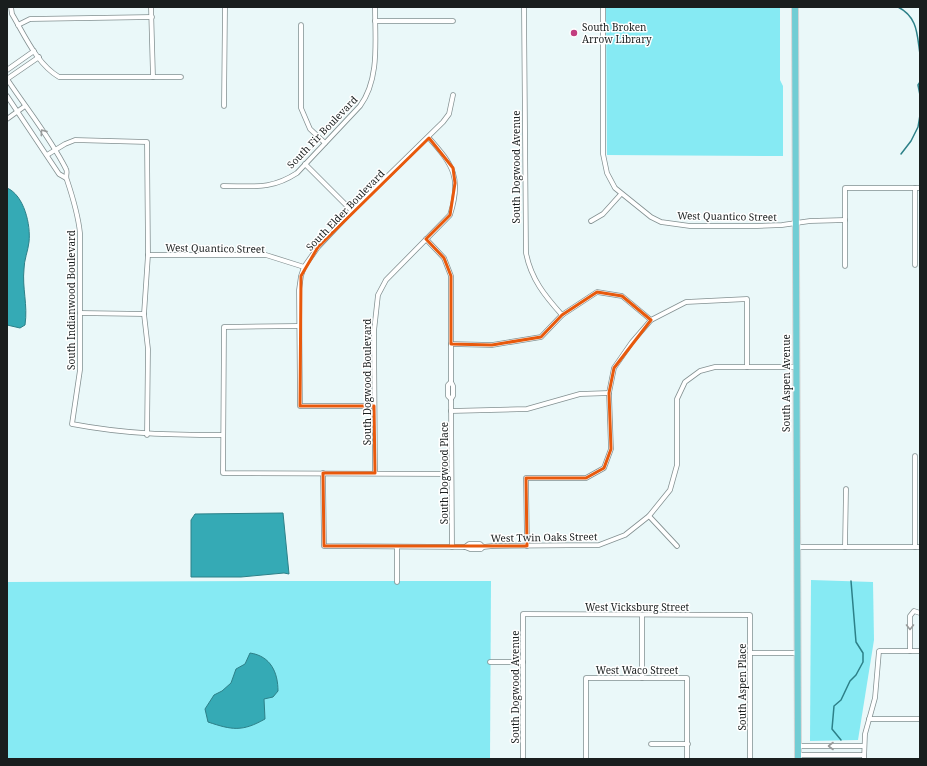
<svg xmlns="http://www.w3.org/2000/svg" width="927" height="766" viewBox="0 0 927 766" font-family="'Noto Serif',serif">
  <rect width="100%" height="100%" fill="#eaf8f9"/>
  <g fill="#86eaf3">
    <path d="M606,7H780V80L783,86V156L607,155Z"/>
    <path d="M811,580L873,582L874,640L858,740L810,741Z"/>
    <path d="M265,581H491L490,759H7V582Z"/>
  </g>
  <g fill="#35aab5" stroke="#2d8088">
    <path d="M7,188C24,195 31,225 29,242C28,251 24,260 24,269C22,288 28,305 25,325L20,328L7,325Z"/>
    <path d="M283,513L289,574L284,573L241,577H191V520L195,514Z"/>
    <path d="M250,653C271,656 278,673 278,691L273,697L264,699L265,719C242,732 232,730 208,722L205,709L214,695L222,691L231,683L236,669L245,664Z"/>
  </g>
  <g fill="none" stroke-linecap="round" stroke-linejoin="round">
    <g stroke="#2d8088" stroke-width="1.5">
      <path d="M898,7C918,17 917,35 920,54"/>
      <path d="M920,82L918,85L920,95"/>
      <path d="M901,154L911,141L918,127L920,115"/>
      <path d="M841,740L832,729L834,706L841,700L850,681L856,675L863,662V653L856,642L851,581"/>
    </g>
    <g stroke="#839091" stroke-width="5.5">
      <g id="minor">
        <path d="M11,7L12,14C25,36 37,64 59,77H181"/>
        <path d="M151,7L153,77"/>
        <path d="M524,7L526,253C531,279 545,296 562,315"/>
        <path d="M603,7V154L607,173L615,188L651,217L661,222L690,226H757L782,225L810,221L845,220"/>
        <path d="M375,21H453"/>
        <path d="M18,25L30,19L152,17"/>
        <path d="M301,25V108L310,129L325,143"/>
        <path d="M7,70L34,51"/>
        <path d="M7,79C26,108 50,137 66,169C68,172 65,176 67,180C73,198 78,214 80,233V370L72,424C125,434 169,435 223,435"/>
        <path d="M7,79L39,57"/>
        <path d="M7,96L59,174L66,178"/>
        <path d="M224,106L225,7"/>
        <path d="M7,119L25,106"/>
        <path d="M47,155L65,144L75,140L147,142L148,255L144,314L148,349L147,435"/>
        <path d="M305,164L352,211"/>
        <path d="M223,186C253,186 271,190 297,173L360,106C380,79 375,40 375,7"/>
        <path d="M915,188V265"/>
        <path d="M591,221L603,214L621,194"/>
        <path d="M426,239L444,258L451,276V382L453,386V396L451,399L452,547"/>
        <path d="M148,255H266L304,267"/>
        <path d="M845,266V188H920"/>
        <path d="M80,313L144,314"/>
        <path d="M298,326L224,327L223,473L451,474"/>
        <path d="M451,344L492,345L541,337L562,315L597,292L622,296L651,320"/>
        <path d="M451,382L448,385V396L451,399"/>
        <path d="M374,406H300L299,290L301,276L304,267L318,247L352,211L443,122L449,114L453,95"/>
        <path d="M451,411L527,409L580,394L609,393"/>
        <path d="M323,473L324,546L465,547L470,549H481L483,547L493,546L599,545L625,535L649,516L670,490L677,465V399L685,382L700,371L715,367H796"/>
        <path d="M375,473L374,331L378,295L386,280L450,215C462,178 453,165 429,138"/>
        <path d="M649,516L677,546"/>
        <path d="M527,546L526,478H586L604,468L611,449L609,393L614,368L632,342L651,320L686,302L747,299V367"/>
        <path d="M465,547L469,544H480L483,547"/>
        <path d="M797,547H920"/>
        <path d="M845,547L846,489"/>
        <path d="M915,547V456"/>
        <path d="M397,548V582"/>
        <path d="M910,651V616L914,611L920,613"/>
        <path d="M750,653H798"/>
        <path d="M490,662H523"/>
        <path d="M642,678V615"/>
        <path d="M869,719H920"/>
        <path d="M651,744H688"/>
        <path d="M798,746H864"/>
        <path d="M798,755H864"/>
        <path d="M523,759V614L750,615V759"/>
        <path d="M586,759V678H687V759"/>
        <path d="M864,759L865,734L875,698L879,651H920"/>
      </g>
    </g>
    <g stroke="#d6d6d6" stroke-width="8">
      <path id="primary" d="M795,7L798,759"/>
    </g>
    <use href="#minor" stroke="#fff" stroke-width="4"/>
    <use href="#primary" stroke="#71cdd4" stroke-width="6"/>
  </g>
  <defs><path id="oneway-chevron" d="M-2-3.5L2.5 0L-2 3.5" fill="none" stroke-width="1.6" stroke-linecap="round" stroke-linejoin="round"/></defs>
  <g stroke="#989a9a">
    <use href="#oneway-chevron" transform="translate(43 132) rotate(-125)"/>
    <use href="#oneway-chevron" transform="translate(910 627) rotate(90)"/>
    <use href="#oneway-chevron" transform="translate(831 746) rotate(180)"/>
  </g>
  <path fill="none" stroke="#e8590c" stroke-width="3" stroke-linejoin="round" d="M429,138L453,168L455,183L450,215L426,239L444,258L451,276V344L492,345L541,337L562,315L597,292L622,296L651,320L614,368L609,393L611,449L604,468L586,478H526L527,546H324L323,473H375L374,406H300L301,276L318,247Z"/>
  <circle fill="#c23d7f" stroke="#fff" stroke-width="1.5" cx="574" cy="33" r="4"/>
  <g text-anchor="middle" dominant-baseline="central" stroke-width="3" stroke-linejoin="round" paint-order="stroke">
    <g font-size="10" fill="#191e1e" stroke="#fff" text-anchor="start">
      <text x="582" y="27">South Broken<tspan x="582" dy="12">Arrow Library</tspan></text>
    </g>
    <g font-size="10" fill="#191e1e" stroke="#fff">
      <text transform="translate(322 132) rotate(-46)">South Fir Boulevard</text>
      <text transform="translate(516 167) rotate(-90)">South Dogwood Avenue</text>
      <text transform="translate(345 210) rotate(-46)">South Elder Boulevard</text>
      <text transform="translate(727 216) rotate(1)">West Quantico Street</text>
      <text transform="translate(215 248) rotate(1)">West Quantico Street</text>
      <text transform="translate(71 300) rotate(-90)">South Indianwood Boulevard</text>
      <text transform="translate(367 382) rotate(-90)">South Dogwood Boulevard</text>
      <text transform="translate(786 383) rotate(-90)">South Aspen Avenue</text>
      <text transform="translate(444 473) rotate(-90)">South Dogwood Place</text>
      <text transform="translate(544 537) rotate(-1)">West Twin Oaks Street</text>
      <text x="637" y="607">West Vicksburg Street</text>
      <text x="637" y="670">West Waco Street</text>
      <text transform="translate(515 687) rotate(-90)">South Dogwood Avenue</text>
      <text transform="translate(742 687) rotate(-90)">South Aspen Place</text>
    </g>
  </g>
  <rect width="927" height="766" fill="none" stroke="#191e1e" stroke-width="16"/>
</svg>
